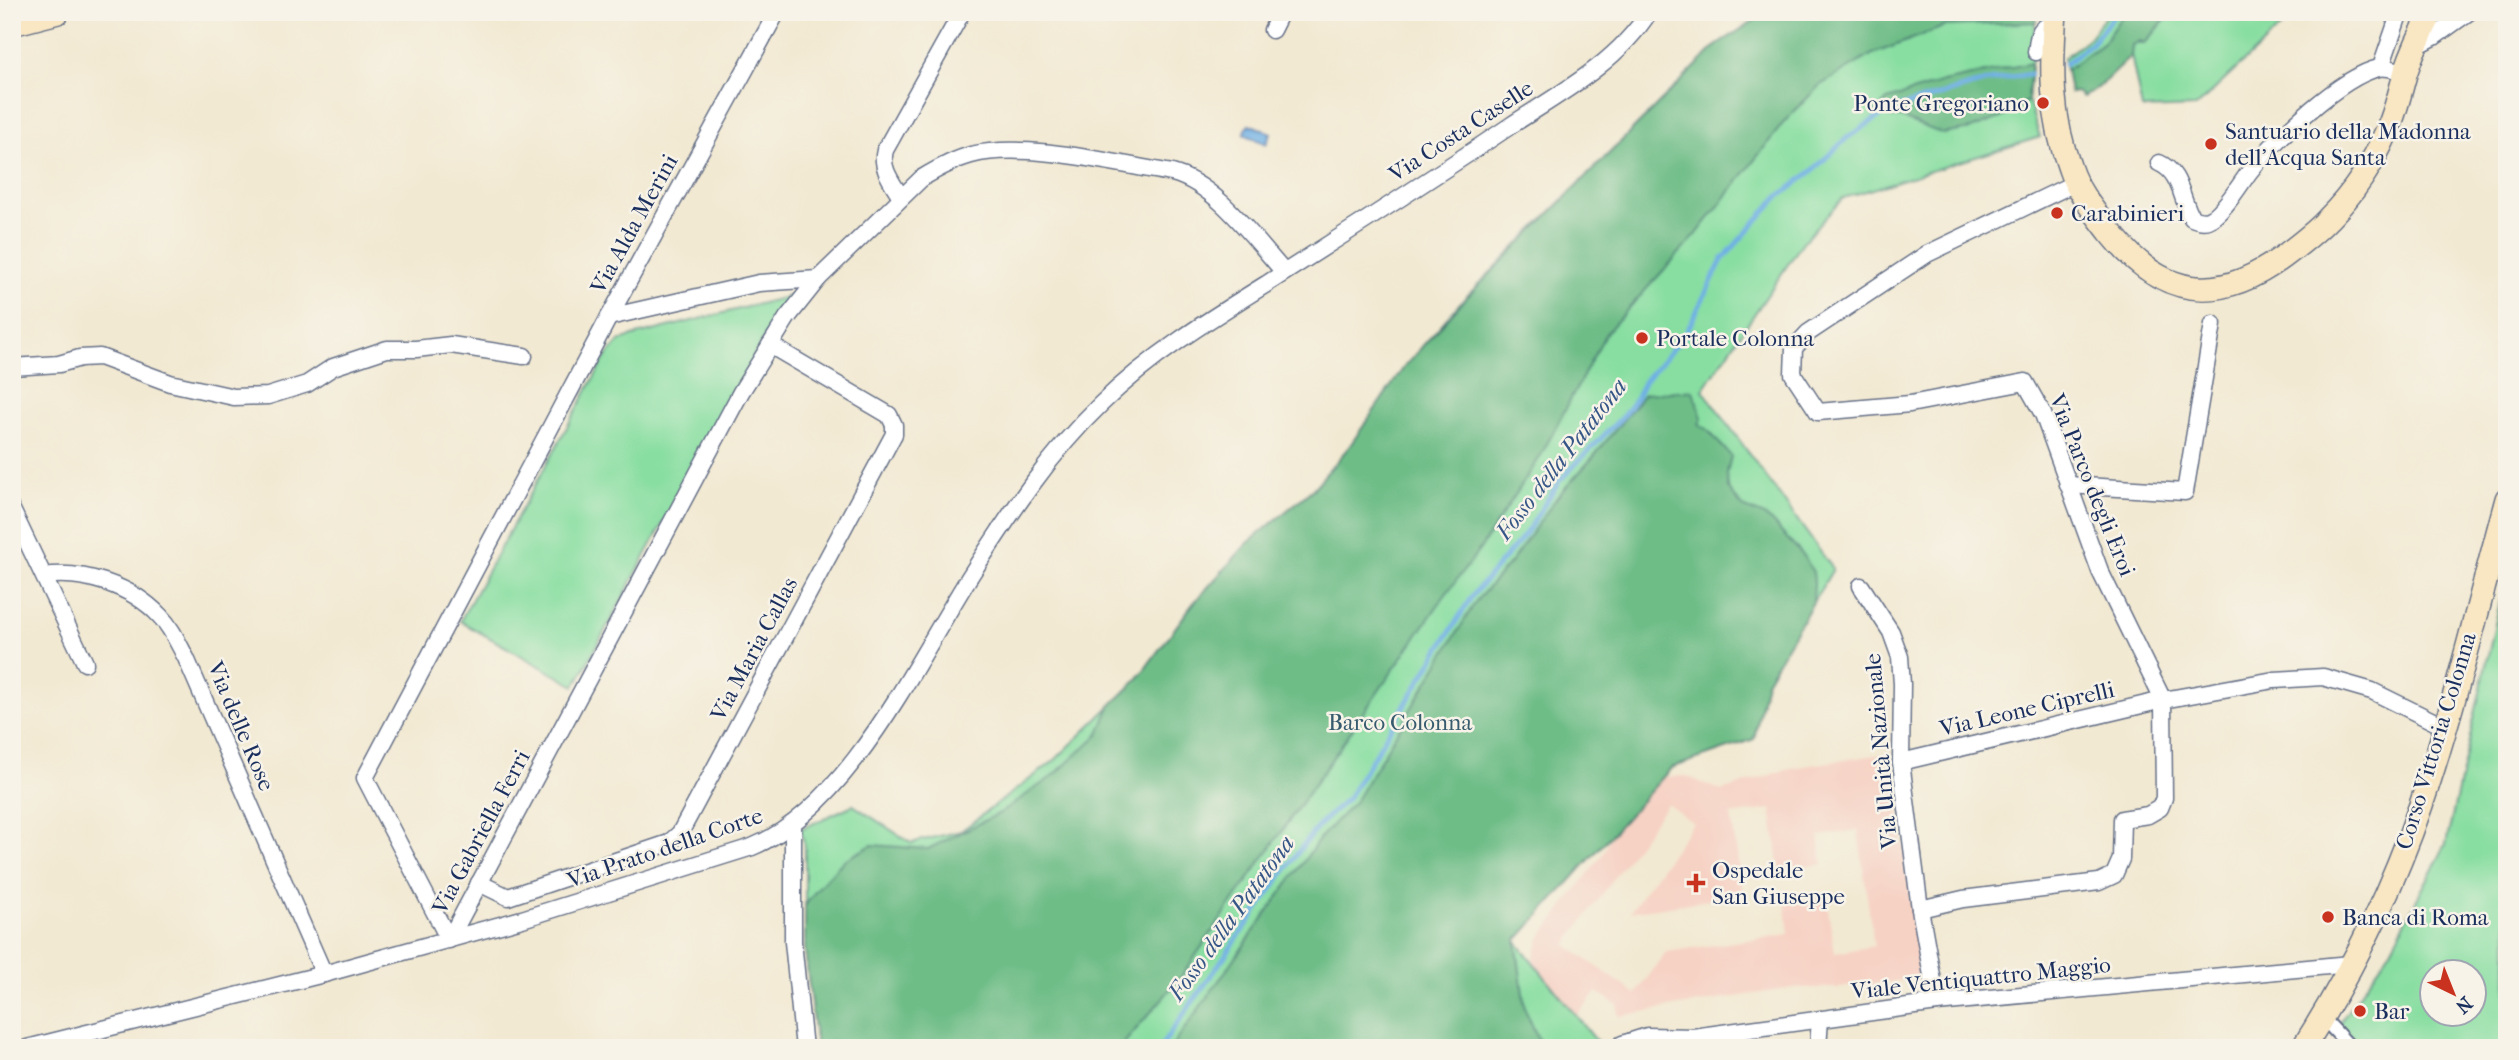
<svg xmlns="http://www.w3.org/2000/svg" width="2519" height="1060" viewBox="0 0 2519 1060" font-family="'IM FELL French Canon',serif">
  <rect width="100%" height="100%" fill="#f7f3e8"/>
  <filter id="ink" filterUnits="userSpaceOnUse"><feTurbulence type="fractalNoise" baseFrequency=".0143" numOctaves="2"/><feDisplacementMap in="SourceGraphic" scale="14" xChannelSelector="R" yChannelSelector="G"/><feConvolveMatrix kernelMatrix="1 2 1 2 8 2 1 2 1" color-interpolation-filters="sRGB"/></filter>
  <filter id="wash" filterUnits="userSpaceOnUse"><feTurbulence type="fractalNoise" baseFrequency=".00686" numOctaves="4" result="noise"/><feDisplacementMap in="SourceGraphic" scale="28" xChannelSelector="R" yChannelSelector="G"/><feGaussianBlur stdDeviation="1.57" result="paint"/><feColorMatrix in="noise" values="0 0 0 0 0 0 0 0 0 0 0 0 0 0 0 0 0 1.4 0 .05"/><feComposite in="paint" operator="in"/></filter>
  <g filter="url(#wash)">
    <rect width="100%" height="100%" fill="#f2e9d2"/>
    <path fill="#f6d2c4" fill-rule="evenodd" d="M1889,753L1924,978L1839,988H1792L1618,1016V1005L1597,992L1564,1030L1533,978L1534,957L1541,937L1603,854L1611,836L1617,816L1645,784L1665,777L1686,776L1722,791L1791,768ZM1667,804L1693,823L1630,912L1743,895L1731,815L1771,809L1780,870L1823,864L1819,836L1858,830L1874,946L1835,953L1826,896L1785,902L1789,934L1666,952L1636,994L1566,945Z"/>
    <g fill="#88dea1" stroke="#528680" stroke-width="2" fill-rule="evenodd">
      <path d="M1767,12H2036L2028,100L2040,137L1843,198L1803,242L1703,390L1833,569L1766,681L1754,739L1671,768L1516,941L1602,1048H816L805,949V850L801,829L853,805L911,843L961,831L1054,761L1136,681L1193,604L1247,544L1313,489L1349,447L1405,366L1461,302L1716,46Z"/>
      <path d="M2105,12H2125L2102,44L2066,70L2064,58L2089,38L2105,17Z"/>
      <path d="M2172,12H2297L2196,107L2142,109L2130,50L2134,43H2145Z"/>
      <path d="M790,296L768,330L575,686L460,621L605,358L619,342L633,336Z"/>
      <path d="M2507,571V1048H2360L2338,1025L2390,951L2446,844ZM2474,972V1014H2432V972Z"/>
    </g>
    <g fill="#6ebd87" stroke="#447672" stroke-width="2">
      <path d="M1767,12H2037L2036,22L1946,26L1873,54L1819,86L1785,121L1696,235L1606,333L1540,457L1480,549L1443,598L1181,977L1120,1048H816L805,949V906L817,889L844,860L872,845L928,849L1000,813L1053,776L1099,734L1110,706L1136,681L1193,604L1247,544L1313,489L1349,447L1405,366L1462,302L1716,46Z"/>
      <path d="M2125,12H2172L2145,43L2139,41L2132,45L2131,56L2100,86L2083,97L2077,92L2070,93L2066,70L2102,44Z"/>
      <path d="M2031,63L2028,100L2010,114L1971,129L1943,134L1902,118L1874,114L1887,100L1943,82Z"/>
      <path d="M1693,390L1702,418L1699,425L1707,429L1731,456L1727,473L1728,488L1743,507L1767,517L1803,555L1813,572L1814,583L1813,602L1766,681L1754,739L1671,768L1516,941L1525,1009L1542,1048H1171L1321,837L1356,800L1476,601L1510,563L1558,496L1595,455L1644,394Z"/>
    </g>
    <path fill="#70b0e4" stroke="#4670a1" stroke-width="2" d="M1249,124L1271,133L1266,144L1244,134Z"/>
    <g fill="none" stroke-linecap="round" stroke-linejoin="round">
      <g stroke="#70b0e4" stroke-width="5">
        <path d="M2065,64L2091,44L2117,12"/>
        <path d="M1160,1048L1301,848L1320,824L1348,798L1472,596L1526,533L1560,480L1623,416L1637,397L1645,380L1685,335L1722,260L1776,199L1811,172L1847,138L1889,110L1984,82L2030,74"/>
      </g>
    </g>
  </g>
  <g filter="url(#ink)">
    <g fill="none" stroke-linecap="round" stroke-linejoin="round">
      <g stroke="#667087" stroke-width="16">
        <path id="pedestrian" d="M2323,1018L2351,1048"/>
      </g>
      <g stroke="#667087" stroke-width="19">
        <g id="minor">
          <path d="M777,12L609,317L759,283L818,279L922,178C937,169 953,160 971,155C1025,141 1116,164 1172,173C1216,184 1254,239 1284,272"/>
          <path d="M1272,30L1281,12"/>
          <path d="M2415,47L2434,37L2469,12"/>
          <path d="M2036,52C2039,38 2036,26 2054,25"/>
          <path d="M2381,67L2400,12"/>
          <path d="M2159,163C2181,172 2181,200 2192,218C2197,220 2203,222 2208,220C2222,215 2240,184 2250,171C2274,141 2341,76 2379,68C2387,66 2398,71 2406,72"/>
          <path d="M901,197C892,182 880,168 885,150L962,12"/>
          <path d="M609,317L365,778L449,940L741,392L787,318L818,279"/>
          <path d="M12,367L59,364L80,358L100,357L170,383L234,397L268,396L307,384L333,367L387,349H416L451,345L524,356"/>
          <path d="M2068,485L2185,492L2213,324"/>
          <path d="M12,510L85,663"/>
          <path d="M44,576C83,570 132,586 160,616C172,628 178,643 186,658L324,974"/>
          <path d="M1861,586L1891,632L1900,657L1902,684L1901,762L1920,909L1937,1003"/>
          <path d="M1901,762L2163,700L2274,680L2323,677L2372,691L2445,727"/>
          <path d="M793,824V942L804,1048"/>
          <path d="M479,883L508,897L669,843L680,833L894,434V425L889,415L770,345"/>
          <path d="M1920,909L1963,899L2099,882L2114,875L2121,859L2122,819L2148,815L2160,808L2164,798L2163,700L2100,571L2043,414L2025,382L1910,404L1818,412L1793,374L1794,348L1808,333L1927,254L2075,183"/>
          <path d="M27,1048L324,974L522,919L752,847C850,807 917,659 972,573C1010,514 1050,453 1101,404C1150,356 1210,319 1268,283C1349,231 1430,180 1510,126C1559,94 1617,63 1649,12"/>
          <path d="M1620,1048L1622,1044L1647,1036L1693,1037L1937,1003L2350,964"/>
          <path d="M1818,1048L1820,1019"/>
        </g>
      </g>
      <g stroke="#667087" stroke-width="26">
        <g id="secondary">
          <path d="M2055,12C2051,68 2050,116 2070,169C2078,193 2095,212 2110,232C2161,297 2216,306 2283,257C2299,245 2315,233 2328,219C2353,194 2373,164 2387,131C2396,112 2400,91 2406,71C2413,50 2422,31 2432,12"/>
          <path d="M12,24L58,12"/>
          <path d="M2303,1048C2351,973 2392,889 2421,805C2455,705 2479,601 2507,499"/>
        </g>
      </g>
      <use href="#pedestrian" stroke="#fff" stroke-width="12"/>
      <use href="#minor" stroke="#fff" stroke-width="16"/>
      <use href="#secondary" stroke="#f9e7c3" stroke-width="23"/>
    </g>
  </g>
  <g fill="#c8321e" stroke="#f7f3e8" stroke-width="2.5">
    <circle cx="2043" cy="103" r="7"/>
    <circle cx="2211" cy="144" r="7"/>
    <circle cx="2057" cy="213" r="7"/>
    <circle cx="1642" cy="338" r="7"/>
    <path d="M1692.5 872.5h7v7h7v7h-7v7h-7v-7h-7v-7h7z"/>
    <circle cx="2328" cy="917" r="7"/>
    <circle cx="2360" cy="1011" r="7"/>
  </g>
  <g text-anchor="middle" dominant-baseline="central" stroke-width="5" stroke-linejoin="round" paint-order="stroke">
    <g font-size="23" fill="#1b2f5e" stroke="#f7f3e8" text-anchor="start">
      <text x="2029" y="103" text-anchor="end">Ponte Gregoriano</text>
      <text x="2225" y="131">Santuario della Madonna<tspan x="2225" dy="26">dell'Acqua Santa</tspan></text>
      <text x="2071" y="213">Carabinieri</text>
      <text x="1656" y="338">Portale Colonna</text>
      <text x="1712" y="870">Ospedale<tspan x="1712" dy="26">San Giuseppe</tspan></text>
      <text x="2342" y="917">Banca di Roma</text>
      <text x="2374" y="1011">Bar</text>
    </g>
    <g font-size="23" fill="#1b2f5e" stroke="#f7f3e8">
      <text transform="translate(1461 131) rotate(-33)">Via Costa Caselle</text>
      <text transform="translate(634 224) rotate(-61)">Via Alda Merini</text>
      <text transform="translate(2092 485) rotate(68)">Via Parco degli Eroi</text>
      <text transform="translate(754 649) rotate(-62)">Via Maria Callas</text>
      <text transform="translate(2027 709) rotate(-13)">Via Leone Ciprelli</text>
      <text transform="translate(241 726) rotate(67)">Via delle Rose</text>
      <text transform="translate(2436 741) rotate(-73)">Corso Vittoria Colonna</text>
      <text transform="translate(1881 751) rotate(-95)">Via Unità Nazionale</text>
      <text transform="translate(481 832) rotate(-62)">Via Gabriella Ferri</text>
      <text transform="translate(665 848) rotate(-19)">Via Prato della Corte</text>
      <text transform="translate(1981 978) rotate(-6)">Viale Ventiquattro Maggio</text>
    </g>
    <g font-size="23" fill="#365b6f" stroke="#f7f3e8">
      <text x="1400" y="722">Barco Colonna</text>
    </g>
    <g font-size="24" font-style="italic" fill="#355686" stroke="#f7f3e8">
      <text transform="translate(1561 459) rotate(-52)">Fosso della Patatona</text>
      <text transform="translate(1231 918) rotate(-54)">Fosso della Patatona</text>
    </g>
  </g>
  <rect width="2519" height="1060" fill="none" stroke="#f7f3e8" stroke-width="42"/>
  <g transform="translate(2453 993) rotate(137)"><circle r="33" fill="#f7f3e8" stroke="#9fa5b1" stroke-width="2"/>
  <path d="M0-5L12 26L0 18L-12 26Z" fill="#c8321e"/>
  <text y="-10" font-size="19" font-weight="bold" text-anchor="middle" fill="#1b2f5e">N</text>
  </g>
</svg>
